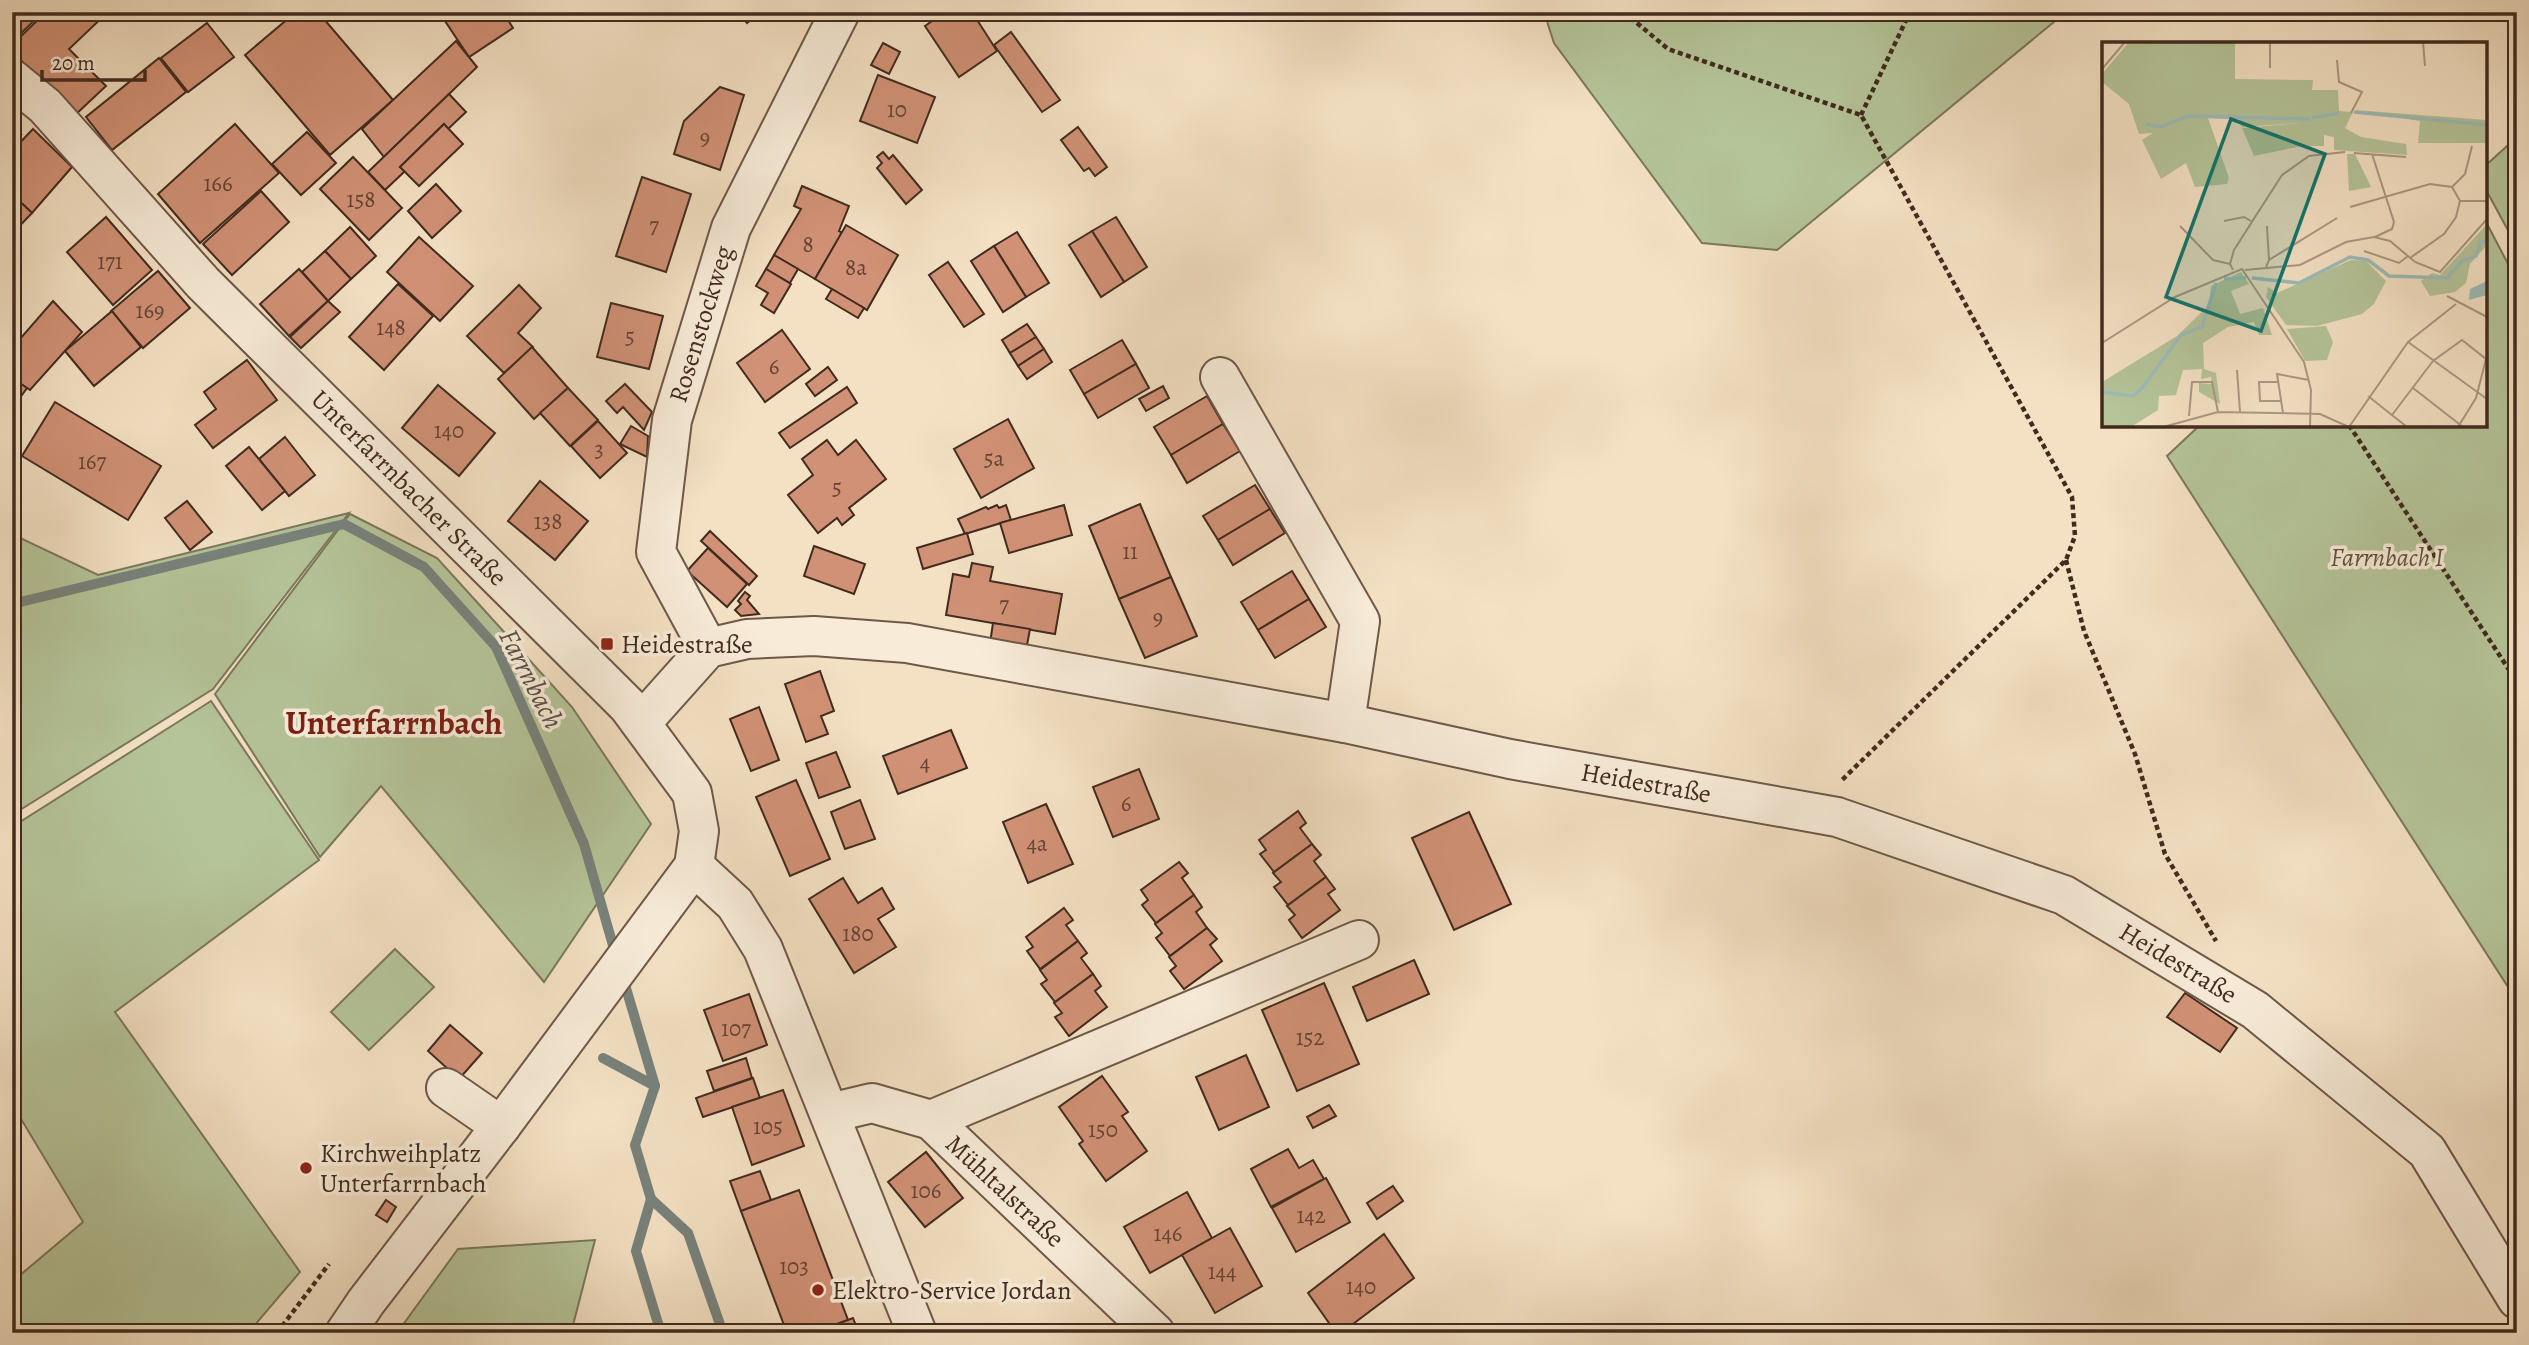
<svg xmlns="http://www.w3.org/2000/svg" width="2529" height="1345" viewBox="0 0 2529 1345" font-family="Alegreya,serif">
  <rect width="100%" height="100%" fill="#f4e1c4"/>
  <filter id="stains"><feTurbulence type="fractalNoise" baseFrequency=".00286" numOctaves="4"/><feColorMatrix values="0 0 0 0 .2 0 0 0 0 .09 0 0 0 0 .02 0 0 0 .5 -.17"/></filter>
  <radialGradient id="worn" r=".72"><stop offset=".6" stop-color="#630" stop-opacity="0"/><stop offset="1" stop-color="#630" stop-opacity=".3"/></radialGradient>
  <g fill="#b5c499" stroke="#7b785c" stroke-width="2">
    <path d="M1544,12H2066L1777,250L1702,243L1554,43Z"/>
    <path d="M2517,137V247L2485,188V166Z"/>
    <path d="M2485,220L2517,281V1001L2167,456L2200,425H2485Z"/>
    <path d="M349,513L213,689L12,815V534L98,575Z"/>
    <path d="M350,514L437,558L572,707L651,824L544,982L381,786L320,857L215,694Z"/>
    <path d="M211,701L319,860L115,1012L300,1272L248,1333H12V1282L83,1222L12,1104V827Z"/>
    <path d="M395,949L434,987L369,1050L331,1012Z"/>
    <path d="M595,1240L571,1333H397L458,1249Z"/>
  </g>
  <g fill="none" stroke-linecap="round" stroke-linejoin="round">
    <g stroke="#78827c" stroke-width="10">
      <path d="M12,604L344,524L424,567L496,647L584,844L616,956"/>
      <path d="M623,978L655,1086L635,1145L651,1199L688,1233L723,1333"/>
      <path d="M603,1058L655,1086"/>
      <path d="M651,1199L636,1251L661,1333"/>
    </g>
  </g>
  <g fill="#d19176" stroke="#412b1f" stroke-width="2">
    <path d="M12,12H43L12,42Z"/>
    <path d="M46,12H108L69,49L106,86L74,116L12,51V45Z"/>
    <path d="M296,12H318L393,100L330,155L245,55Z"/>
    <path d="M439,12H503L513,28L469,57Z"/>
    <path d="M738,12H760L747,23Z"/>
    <path d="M945,12H972L997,51L959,77L925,26Z"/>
    <path d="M207,23L234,57L188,92L161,58Z"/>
    <path d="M1011,32L1060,100L1042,112L994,45Z"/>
    <path d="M456,41L477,67L384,157L362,129Z"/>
    <path d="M883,43L900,52L889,74L871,65Z"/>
    <path d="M159,58L186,92L112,150L86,117Z"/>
    <path d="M878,75L935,97L917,143L860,121Z"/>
    <path d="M720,87L744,95L720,170L674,154L684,121Z"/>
    <path d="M449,94L466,112L448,129L444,124L400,167L405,171L385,190L368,172Z"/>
    <path d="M235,124L279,173L200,243L158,194Z"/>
    <path d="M444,124L463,144L419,186L400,167Z"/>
    <path d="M1078,127L1107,167L1095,176L1089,168L1084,171L1061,140Z"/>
    <path d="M33,129L72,167L32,213L12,194V151Z"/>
    <path d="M307,132L336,163L301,195L272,164Z"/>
    <path d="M883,152L889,159L893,155L922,190L906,204L877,168L882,163L877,157Z"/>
    <path d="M353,157L402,208L369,240L320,189Z"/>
    <path d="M642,177L691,194L666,272L616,256Z"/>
    <path d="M436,184L461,211L432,238L408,211Z"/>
    <path d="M802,186L849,206L839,231L842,233L815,279L774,255L801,209L794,206Z"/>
    <path d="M261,191L289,222L232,275L203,244Z"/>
    <path d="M12,194L32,213L12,234Z"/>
    <path d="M106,217L152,270L113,305L67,252Z"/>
    <path d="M1116,217L1147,267L1124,282L1092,231Z"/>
    <path d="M846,225L898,255L867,310L815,279Z"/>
    <path d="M350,227L376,256L351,279L325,251Z"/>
    <path d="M1092,231L1124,282L1101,297L1069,245Z"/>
    <path d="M1017,232L1049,283L1026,297L994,246Z"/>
    <path d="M419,237L473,286L440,321L387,272Z"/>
    <path d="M994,246L1026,297L1003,312L971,261Z"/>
    <path d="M325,251L351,279L328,301L302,272Z"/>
    <path d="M774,255L798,269L790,283L766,269Z"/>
    <path d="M948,262L984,314L964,327L929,275Z"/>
    <path d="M299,269L328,301L289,336L260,304Z"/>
    <path d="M766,269L791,284L774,313L761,305L768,293L756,286Z"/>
    <path d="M158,271L190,308L143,348L111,311Z"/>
    <path d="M398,284L433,316L384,370L349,337Z"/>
    <path d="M519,285L541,308L518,333L533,347L504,373L467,336Z"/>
    <path d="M832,289L864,308L858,318L826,299Z"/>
    <path d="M53,301L82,332L30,390L12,378V348Z"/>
    <path d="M328,301L340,312L301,348L290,337Z"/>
    <path d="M611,303L663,316L649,369L597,357Z"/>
    <path d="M112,311L141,347L94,386L65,351Z"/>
    <path d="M1027,324L1036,337L1010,353L1002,340Z"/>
    <path d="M782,330L810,369L765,402L737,363Z"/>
    <path d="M1036,337L1044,349L1018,366L1010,353Z"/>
    <path d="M1122,340L1136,364L1084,394L1070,370Z"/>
    <path d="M532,347L568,388L534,419L498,379Z"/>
    <path d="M1044,349L1052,362L1027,379L1018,366Z"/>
    <path d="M247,360L277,400L213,448L195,425L216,409L204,392Z"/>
    <path d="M1136,364L1149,388L1098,418L1084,394Z"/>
    <path d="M828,367L837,380L815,396L806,384Z"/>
    <path d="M12,378L27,388L12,409Z"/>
    <path d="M625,384L652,412L644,430L623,407L617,413L606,401Z"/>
    <path d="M438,385L495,433L459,476L402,428Z"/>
    <path d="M1163,386L1169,398L1146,411L1139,399Z"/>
    <path d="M847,387L857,403L790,448L779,433Z"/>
    <path d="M568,388L598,420L570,446L540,413Z"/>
    <path d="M1207,396L1223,424L1171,455L1154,427Z"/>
    <path d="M55,402L161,466L128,520L22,456Z"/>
    <path d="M1008,419L1034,468L981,498L954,449Z"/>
    <path d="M598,421L627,453L600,478L571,446Z"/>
    <path d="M1223,424L1240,451L1187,483L1171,455Z"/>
    <path d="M631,426L648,436L647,457L620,444Z"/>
    <path d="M285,437L315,475L289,496L259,459Z"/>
    <path d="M827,440L838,455L856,440L886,479L849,508L854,515L842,525L837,518L818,533L788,495L813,475L802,459Z"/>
    <path d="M249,447L285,491L262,510L226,466Z"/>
    <path d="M540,481L588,521L555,560L508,521Z"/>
    <path d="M1255,485L1270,509L1218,540L1203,516Z"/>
    <path d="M187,501L212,532L190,550L165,518Z"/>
    <path d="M1140,504L1171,577L1119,599L1089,526Z"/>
    <path d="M997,505L999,508L1006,505L1011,520L965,534L958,519L986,507L988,509Z"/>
    <path d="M1064,505L1072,535L1009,553L1000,523Z"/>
    <path d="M1270,509L1285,533L1233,565L1218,540Z"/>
    <path d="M710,531L757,576L749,585L701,541Z"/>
    <path d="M967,533L973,554L923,569L917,548Z"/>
    <path d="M814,546L865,564L854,594L804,576Z"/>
    <path d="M708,548L747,584L727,607L687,571Z"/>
    <path d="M972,563L993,567L990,581L1062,594L1055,634L946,615L953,574L969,577Z"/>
    <path d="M1292,571L1309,599L1258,630L1241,602Z"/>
    <path d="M1171,577L1197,636L1145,658L1119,599Z"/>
    <path d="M745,592L750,596L747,600L759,614L741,616L735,610L741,604L738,601Z"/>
    <path d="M1309,599L1326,627L1275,658L1258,630Z"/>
    <path d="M993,623L1030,629L1025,656L989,650Z"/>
    <path d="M820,671L834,711L821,716L828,734L806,742L785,684Z"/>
    <path d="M759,707L779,760L751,771L730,719Z"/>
    <path d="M951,730L967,768L898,794L883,756Z"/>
    <path d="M836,752L850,787L819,798L806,763Z"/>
    <path d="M1139,769L1159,819L1113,837L1093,787Z"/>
    <path d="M796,780L830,859L790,876L756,797Z"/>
    <path d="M860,800L875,839L845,849L831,812Z"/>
    <path d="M1046,804L1073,864L1028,883L1003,822Z"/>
    <path d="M1298,811L1306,823L1300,828L1312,844L1274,872L1260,854L1266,850L1259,840Z"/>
    <path d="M1469,812L1511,904L1454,930L1412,838Z"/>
    <path d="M1312,844L1321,855L1314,861L1326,877L1288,905L1274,887L1281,882L1273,873Z"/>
    <path d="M1179,862L1188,873L1182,878L1194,895L1156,923L1142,905L1148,900L1141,890Z"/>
    <path d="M1326,877L1335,889L1328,894L1340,910L1302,938L1289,920L1295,915L1287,906Z"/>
    <path d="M843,878L858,903L882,888L894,909L878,919L896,947L854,973L809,899Z"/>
    <path d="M1194,895L1202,907L1196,912L1207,928L1170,956L1156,938L1162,933L1155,924Z"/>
    <path d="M1064,908L1073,920L1066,925L1078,941L1040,969L1027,951L1033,947L1026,937Z"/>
    <path d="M1207,928L1217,939L1210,945L1222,961L1184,989L1170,971L1176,966L1169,957Z"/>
    <path d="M1078,941L1087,953L1081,958L1093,974L1055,1002L1041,984L1047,980L1040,970Z"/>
    <path d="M1414,960L1429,994L1367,1021L1353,987Z"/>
    <path d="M1093,974L1101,986L1095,991L1107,1007L1069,1036L1055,1017L1062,1013L1054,1003Z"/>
    <path d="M1324,983L1359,1064L1297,1091L1262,1010Z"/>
    <path d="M2185,993L2237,1028L2220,1052L2167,1017Z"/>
    <path d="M749,994L767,1045L723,1061L704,1010Z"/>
    <path d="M450,1025L482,1053L459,1079L428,1051Z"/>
    <path d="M1246,1055L1269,1107L1219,1130L1196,1077Z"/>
    <path d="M746,1058L752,1078L714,1091L707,1071Z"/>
    <path d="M1102,1076L1128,1112L1122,1116L1147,1151L1106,1181L1079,1144L1083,1141L1059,1107Z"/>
    <path d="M753,1078L760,1098L703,1117L696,1098Z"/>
    <path d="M783,1090L804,1146L752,1165L732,1107Z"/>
    <path d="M1329,1105L1336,1116L1313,1128L1307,1117Z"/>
    <path d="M1288,1149L1299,1168L1313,1160L1324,1179L1271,1207L1251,1169Z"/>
    <path d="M926,1152L963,1198L925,1227L888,1182Z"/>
    <path d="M760,1171L771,1200L741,1211L730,1181Z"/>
    <path d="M1326,1178L1350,1222L1296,1252L1272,1208Z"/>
    <path d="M1393,1186L1403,1201L1377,1219L1367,1203Z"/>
    <path d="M799,1190L848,1320L813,1333H787L741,1211Z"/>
    <path d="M1187,1192L1212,1238L1150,1273L1124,1227Z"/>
    <path d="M386,1200L396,1207L387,1222L376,1215Z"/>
    <path d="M1230,1228L1262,1286L1215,1313L1182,1255Z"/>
    <path d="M1384,1234L1414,1278L1341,1333H1336L1308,1293Z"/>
    <path d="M853,1318L859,1333H828L827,1328Z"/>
  </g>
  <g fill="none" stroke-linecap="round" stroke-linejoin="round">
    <g stroke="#6e5848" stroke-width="42">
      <g id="minor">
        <path d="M12,79L45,106L203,283L628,706L692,793L699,831L694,866L501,1126L366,1302L345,1333"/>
        <path d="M1220,377L1360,621L1345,723"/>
        <path d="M708,648L656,552L672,420L731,228L840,12"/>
        <path d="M641,723L708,648L747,639L814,636L907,643L1345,723L1510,759L1837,817L2064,895L2255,1010L2427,1151L2517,1299"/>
        <path d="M694,866L735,904L763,949L917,1333"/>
        <path d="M446,1088L501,1126"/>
        <path d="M830,1113L872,1103L931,1120L1155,1333"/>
        <path d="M931,1120L1359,940"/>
      </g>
    </g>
    <g stroke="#412b1f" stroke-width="4.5" stroke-dasharray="5 3.5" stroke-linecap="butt">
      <path d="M1624,12L1668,49L1861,115L2072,497L2075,536L2066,560L1840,782"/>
      <path d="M1861,115L1910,12"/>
      <path d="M12,143L21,133"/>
      <path d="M2349,425L2517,682"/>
      <path d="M2066,560L2084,631L2135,754L2165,854L2216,941"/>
      <path d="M277,1333L329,1264"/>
    </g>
    <use href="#minor" stroke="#f8ecd9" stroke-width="38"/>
  </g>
  <g fill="#8f2418" stroke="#f8ecd9" stroke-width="2.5">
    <rect x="600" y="637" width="14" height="14" rx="3.5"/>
    <circle cx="306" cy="1168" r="7"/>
    <circle cx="818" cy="1290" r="7"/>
  </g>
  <g text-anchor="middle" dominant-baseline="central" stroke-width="7" stroke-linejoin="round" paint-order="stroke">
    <g font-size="23" fill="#654435">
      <text x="897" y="109">10</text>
      <text x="705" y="137">9</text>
      <text x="218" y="183">166</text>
      <text x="361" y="199">158</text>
      <text x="654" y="225">7</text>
      <text x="808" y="244">8</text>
      <text x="110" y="261">171</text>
      <text x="856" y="267">8a</text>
      <text x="150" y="310">169</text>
      <text x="391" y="327">148</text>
      <text x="630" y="336">5</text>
      <text x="774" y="366">6</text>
      <text x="449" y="430">140</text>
      <text x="599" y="449">3</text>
      <text x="994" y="458">5a</text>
      <text x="92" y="461">167</text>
      <text x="837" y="487">5</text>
      <text x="548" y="521">138</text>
      <text x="1130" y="551">11</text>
      <text x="1004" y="604">7</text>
      <text x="1158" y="617">9</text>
      <text x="925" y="762">4</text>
      <text x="1126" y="803">6</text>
      <text x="1037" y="843">4a</text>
      <text x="858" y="933">180</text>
      <text x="736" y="1028">107</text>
      <text x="1310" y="1037">152</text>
      <text x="768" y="1126">105</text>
      <text x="1103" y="1129">150</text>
      <text x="926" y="1190">106</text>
      <text x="1311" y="1215">142</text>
      <text x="1168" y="1233">146</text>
      <text x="794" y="1266">103</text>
      <text x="1222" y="1271">144</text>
      <text x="1361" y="1286">140</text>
    </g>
    <g font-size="26" fill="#412b1f" stroke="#f8ecd9">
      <text transform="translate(701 324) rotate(-73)">Rosenstockweg</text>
      <text transform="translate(409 488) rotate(45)">Unterfarrnbacher Straße</text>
      <text transform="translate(1646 783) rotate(10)">Heidestraße</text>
      <text transform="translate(2178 963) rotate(31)">Heidestraße</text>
      <text transform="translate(1005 1191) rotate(43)">Mühltalstraße</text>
    </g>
    <g font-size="26" font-style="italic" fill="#5e513e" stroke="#f8ecd9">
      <text x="2387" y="557">Farrnbach I</text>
    </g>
    <g font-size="26" fill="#412b1f" stroke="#f8ecd9" text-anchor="start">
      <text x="621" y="644">Heidestraße</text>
      <text x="320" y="1153">Kirchweihplatz<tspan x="320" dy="30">Unterfarrnbach</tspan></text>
      <text x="832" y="1290">Elektro-Service Jordan</text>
    </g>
    <g font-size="28" font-style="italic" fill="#584f46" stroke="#f8ecd9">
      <text transform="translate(531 679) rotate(63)">Farrnbach</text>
    </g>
    <g font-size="33" font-weight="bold" fill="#7a1f14" stroke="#f8ecd9">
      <text x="394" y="722">Unterfarrnbach</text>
    </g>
  </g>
  <g transform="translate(2102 42)">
    <rect width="385" height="385" fill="#f4e1c4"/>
    <path d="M27,0H133V37L211,38L210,48H236L237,69L251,70L243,86L259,95L304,102L305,113L232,108V95L222,93V104H200L152,114L140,86L197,81L140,85L136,77L106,76L127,136L125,142L93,145L84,121L59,137L40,98L51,91L37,92L27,62L0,40V32ZM252,68L385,78V101H316L318,79ZM245,112H253L269,145L247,149ZM385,182V203L368,222L364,241L353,250L328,254L319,239L330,231L338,233ZM249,218L264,219L284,239L272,262L260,272L215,284L184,283L164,255L166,245L175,251ZM139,230L147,242L129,249L138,272L161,266L170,293H157L152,280L126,285L101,301L102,327L114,331L118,362L97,350V341L110,342L109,335L99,337L100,327L81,328L74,353L57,354L56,368L29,385H0V340L75,294L107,263L109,244ZM224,284L231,300L225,318L203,319L185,287Z" fill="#b5c499"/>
    <path d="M385,239V253L367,258L368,247Z" fill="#9dbcba"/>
    <path fill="none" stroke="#9dbcba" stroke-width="3.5" d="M252,70L385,83M210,76L237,71M44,82L58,85L86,74L208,77M150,236L197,241L248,215L266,218L287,234L345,236L360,219L374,214L379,200L385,199M122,237L144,236M0,350L31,354L41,345L79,293L100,285L114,241"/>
    <path fill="none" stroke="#ac9882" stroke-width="2" d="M168,0V26M321,0L323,24M235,18L237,40L260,50L249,71M0,27L23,0M252,111L304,115M270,112L292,180L290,187L273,195M350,145L363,132L370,104M358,159H385M248,165L328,142L350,145L358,159L354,175L342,192L308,216M122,179L142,175L149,179M78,184L111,218L128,222M165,184L167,218M262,209L297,221L306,214M164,225L167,218L235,176M131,228L128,222L132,208L180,133L207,114L243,110M143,228L198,223L244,200L272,195L288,199L313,220L338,230L385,177M345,254L385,275M306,300L385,357M0,301L73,255L140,227L202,320L209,348L208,385M135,328L138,370M177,340H157L158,359H180M311,346L361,385M266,354L305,385M181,371L175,332L207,338M290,373L331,319L360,298L384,317L374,356L356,385M87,374L90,340H110L116,370M61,385L116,370L218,372L247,385M247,385L306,300L354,262"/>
    <path fill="#0f766e" fill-opacity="0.15" stroke="#0f766e" stroke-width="3.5" d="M129,77L223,112L159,289L64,255Z"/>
    <rect width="385" height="385" fill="none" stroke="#412b1f" stroke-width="3.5"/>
  </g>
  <rect width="2529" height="1345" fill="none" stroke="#f4e1c4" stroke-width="42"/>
  <rect x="14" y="14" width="2501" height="1317" fill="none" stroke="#412b1f" stroke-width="3.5"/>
  <rect x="21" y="21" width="2487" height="1303" fill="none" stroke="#412b1f" stroke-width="2"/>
  <path d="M42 70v10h103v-10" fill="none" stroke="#412b1f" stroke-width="3.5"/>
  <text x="52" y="70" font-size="21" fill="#412b1f" stroke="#f8ecd9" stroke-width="5" paint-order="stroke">20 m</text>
  <rect width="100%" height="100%" filter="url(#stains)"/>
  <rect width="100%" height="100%" fill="url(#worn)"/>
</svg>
